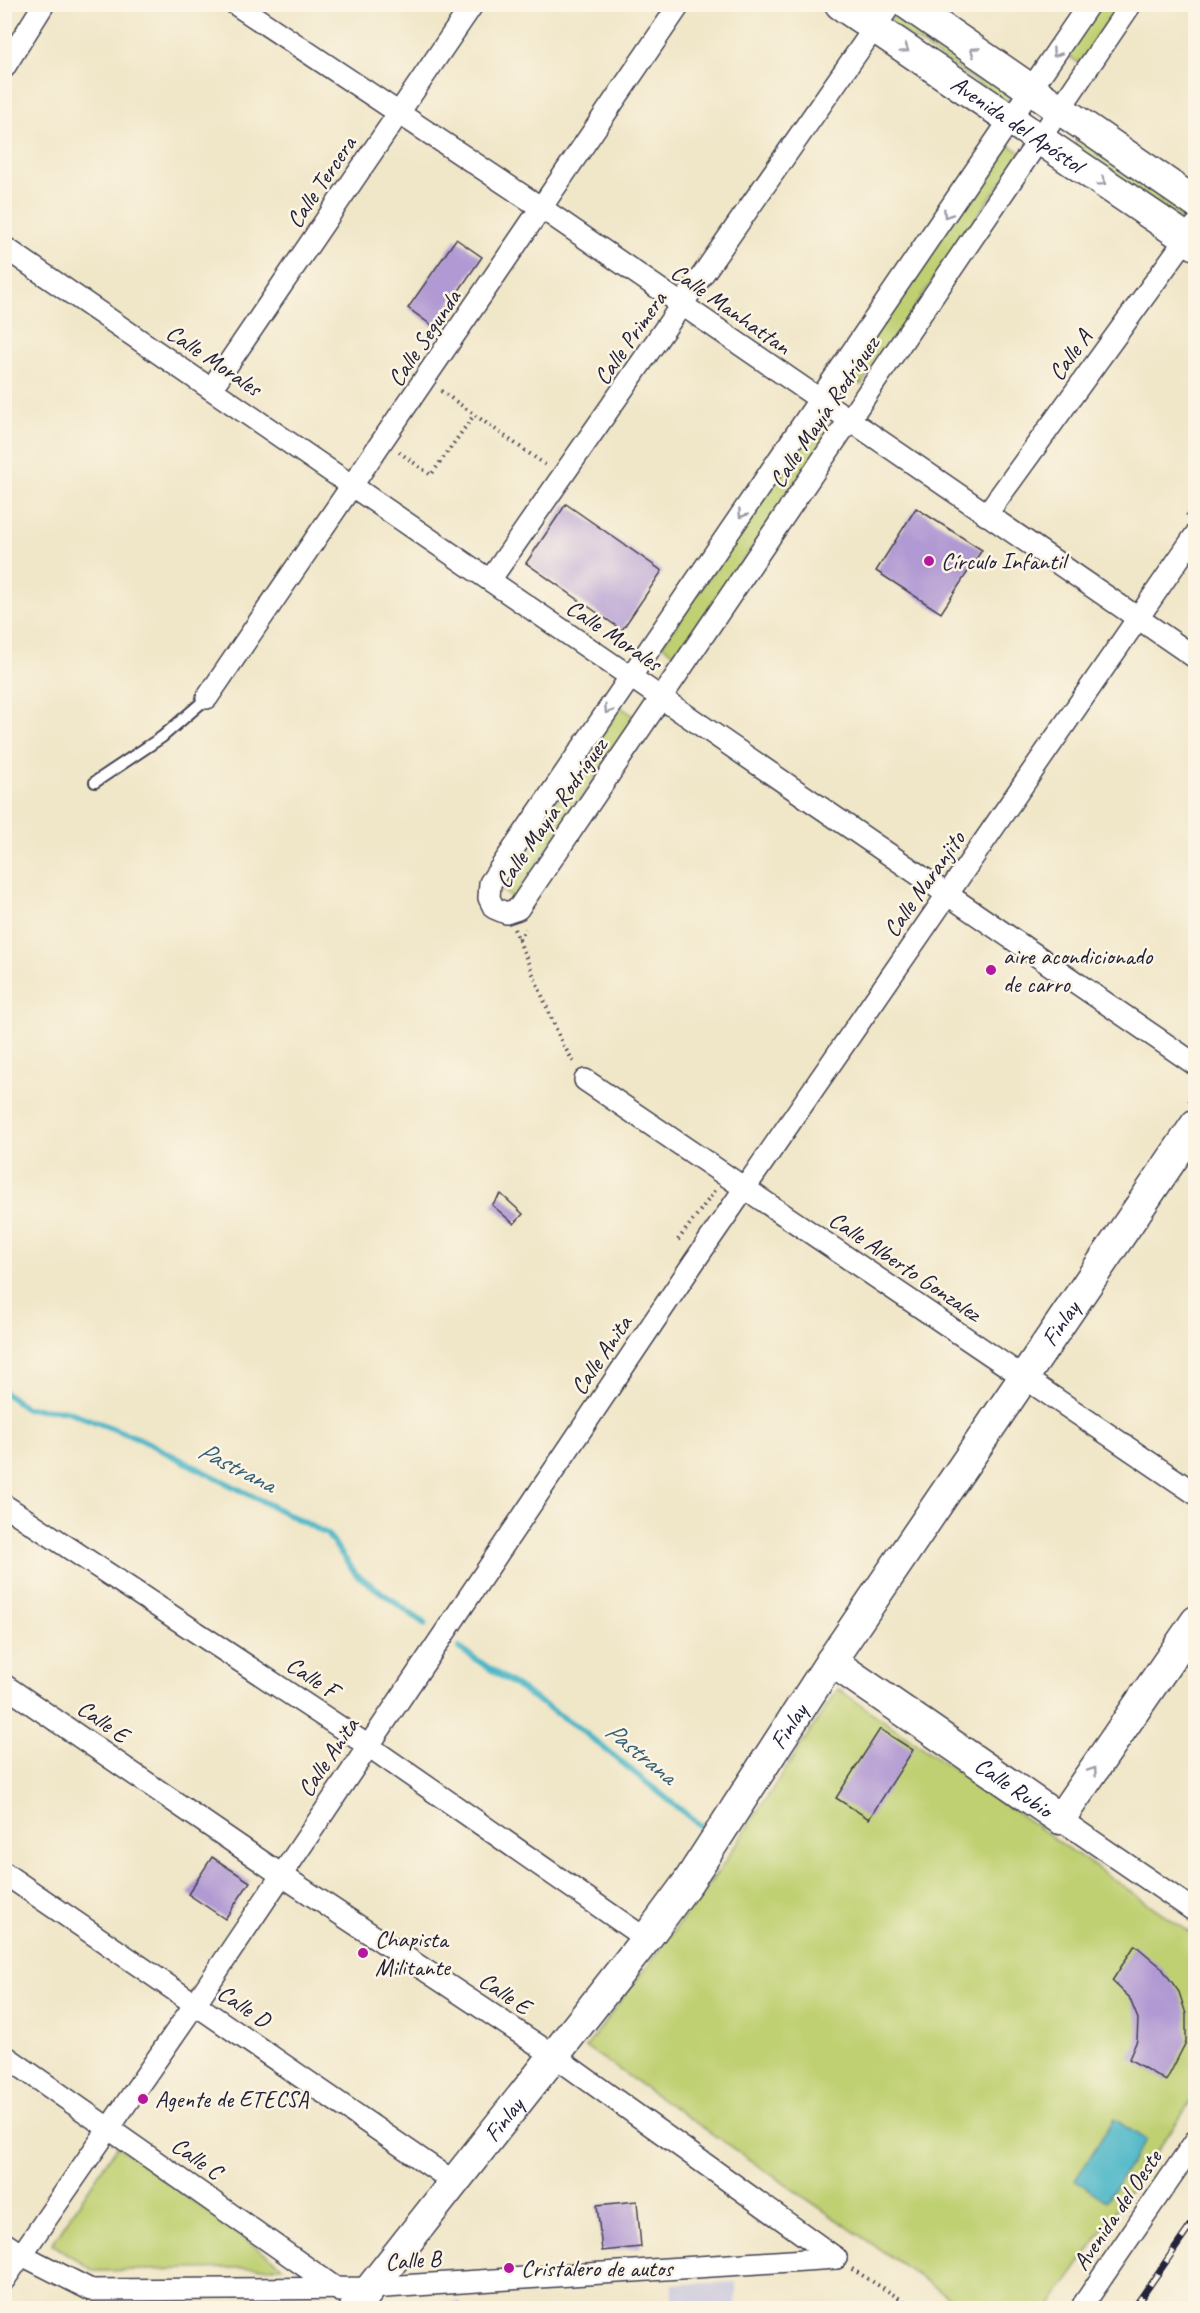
<svg xmlns="http://www.w3.org/2000/svg" width="1200" height="2313" viewBox="0 0 1200 2313" font-family="Caveat,sans-serif">
  <rect width="100%" height="100%" fill="#fcf5e5"/>
  <filter id="ink" filterUnits="userSpaceOnUse"><feTurbulence type="fractalNoise" baseFrequency=".0167" numOctaves="2"/><feDisplacementMap in="SourceGraphic" scale="12" xChannelSelector="R" yChannelSelector="G"/><feConvolveMatrix kernelMatrix="1 2 1 2 8 2 1 2 1" color-interpolation-filters="sRGB"/></filter>
  <filter id="wash" filterUnits="userSpaceOnUse"><feTurbulence type="fractalNoise" baseFrequency=".008" numOctaves="4" result="noise"/><feDisplacementMap in="SourceGraphic" scale="24" xChannelSelector="R" yChannelSelector="G"/><feGaussianBlur stdDeviation="1.35" result="paint"/><feColorMatrix in="noise" values="0 0 0 0 0 0 0 0 0 0 0 0 0 0 0 0 0 1.4 0 .05"/><feComposite in="paint" operator="in"/></filter>
  <g filter="url(#wash)">
    <rect width="100%" height="100%" fill="#f0e6c8"/>
    <path fill="#c2c1dc" d="M736,2282V2308H672V2284Z"/>
    <g fill="#bfd072" stroke="#707956" stroke-width="1.5">
      <path d="M1098,5H1121L1080,64L1065,53Z"/>
      <path d="M895,11L1009,90L1010,99L1005,102L892,24L890,14Z"/>
      <path d="M1079,136L1187,212L1181,220L1073,147Z"/>
      <path d="M1006,142L1021,153L861,385L846,374Z"/>
      <path d="M813,426L828,437L677,656L662,645Z"/>
      <path d="M621,707L636,718L513,898L497,887Z"/>
      <path d="M838,1689L1195,1936V2096L1049,2308H965L586,2047L718,1872Z"/>
      <path d="M117,2146L283,2267L94,2271L52,2244Z"/>
    </g>
    <path fill="#4ab6c7" stroke="#366c81" stroke-width="1.5" d="M1114,2119L1146,2140L1106,2201L1075,2180Z"/>
    <g fill="none" stroke-linecap="round" stroke-linejoin="round">
      <g stroke="#4ab6c7" stroke-width="6">
        <path d="M4,1392L25,1408L67,1411L138,1438L327,1534L356,1574L425,1624"/>
        <path d="M459,1648L579,1728L707,1831"/>
      </g>
    </g>
    <g id="blocks">
      <g fill="#b199d3">
        <path d="M456,239L482,257L434,327L408,308Z"/>
        <path d="M566,504L662,571L622,630L526,563Z"/>
        <path d="M916,508L982,550L941,613L876,571Z"/>
        <path d="M501,1194L523,1214L514,1224L492,1205Z"/>
        <path d="M880,1729L913,1750L869,1819L836,1798Z"/>
        <path d="M212,1857L250,1882L225,1919L188,1894Z"/>
        <path d="M1135,1945L1161,1967L1179,1992L1186,2014V2042L1166,2081L1129,2059L1137,2040L1138,2019L1129,1997L1112,1981Z"/>
        <path d="M637,2201L641,2247L602,2251L597,2205Z"/>
        <path d="M461,2302V2308H407L406,2307Z"/>
      </g>
    </g>
  </g>
  <g filter="url(#ink)">
    <use href="#blocks" fill-opacity="0" stroke="#413f50" stroke-width="1.5"/>
    <g fill="none" stroke-linecap="round" stroke-linejoin="round">
      <g stroke="#413f50" stroke-width="14">
        <path id="lane" d="M95,782L162,737L207,698"/>
      </g>
      <g stroke="#413f50" stroke-width="24">
        <g id="street">
          <path d="M235,4L543,209L1196,658"/>
          <path d="M1089,4L490,883L489,898L494,908L506,913L518,909L1131,4"/>
          <path d="M4,68L44,4"/>
          <path d="M4,247L1196,1065"/>
          <path d="M211,389L473,4"/>
          <path d="M986,515L1196,225"/>
          <path d="M490,580L891,4"/>
          <path d="M207,698L680,4"/>
          <path d="M585,1080L1196,1494"/>
          <path d="M4,1505L367,1745L646,1939"/>
          <path d="M4,1685L280,1874L553,2055L836,2258"/>
          <path d="M1060,1819L1196,1912"/>
          <path d="M4,1873L454,2182"/>
          <path d="M4,2055L340,2291"/>
          <path d="M4,2243L22,2255L91,2290L370,2288L836,2258"/>
          <path d="M4,2280L195,2004L694,1262L1196,534"/>
          <path d="M1081,2308L1196,2140"/>
        </g>
      </g>
      <g stroke="#413f50" stroke-width="33">
        <g id="secondary">
          <path id="s1" d="M840,4L1196,245"/>
          <path d="M907,4L1196,203"/>
          <path id="s2" d="M831,1661L1060,1819L1196,1621"/>
          <path id="s3" d="M355,2308L646,1939L688,1882L831,1661L1196,1124"/>
        </g>
      </g>
      <g stroke="#413f50" stroke-width="4" stroke-dasharray="1.5 4.5" stroke-linecap="butt">
        <path d="M441,391L547,466"/>
        <path d="M399,452L431,475L474,415"/>
        <path d="M1187,516L1196,504"/>
        <path d="M514,929L562,1043L575,1064"/>
        <path d="M519,939L526,929"/>
        <path d="M1189,1102L1196,1092"/>
        <path d="M678,1240L715,1191"/>
        <path d="M852,2269L915,2308"/>
      </g>
      <use href="#lane" stroke="#fff" stroke-width="10"/>
      <use href="#street" stroke="#fff" stroke-width="21"/>
      <use href="#secondary" stroke="#fff" stroke-width="30"/>
      <g stroke="#22223b" stroke-width="7">
        <path id="rail" d="M1134,2308L1196,2218"/>
      </g>
      <use href="#rail" stroke="#fcf5e5" stroke-width="4.5" stroke-dasharray="14" stroke-linecap="butt"/>
    </g>
    <defs><path id="oneway-chevron" d="M-2-3.5L2.5 0L-2 3.5" fill="none" stroke-width="1.6" stroke-linecap="round" stroke-linejoin="round" transform="scale(1.5)"/></defs>
    <g stroke="#9c9ca7">
      <use href="#oneway-chevron" transform="translate(905 49) rotate(34)"/>
      <use href="#oneway-chevron" transform="translate(974 51) rotate(-146)"/>
      <use href="#oneway-chevron" transform="translate(1056 53) rotate(124)"/>
      <use href="#oneway-chevron" transform="translate(1102 182) rotate(34)"/>
      <use href="#oneway-chevron" transform="translate(947 214) rotate(124)"/>
      <use href="#oneway-chevron" transform="translate(742 514) rotate(124)"/>
      <use href="#oneway-chevron" transform="translate(608 710) rotate(124)"/>
      <use href="#oneway-chevron" transform="translate(1093 1771) rotate(-56)"/>
    </g>
  </g>
  <g fill="#b5179e" stroke="#fcf5e5" stroke-width="2">
    <circle cx="929" cy="561" r="6"/>
    <circle cx="991" cy="970" r="6"/>
    <circle cx="363" cy="1953" r="6"/>
    <circle cx="143" cy="2099" r="6"/>
    <circle cx="509" cy="2268" r="6"/>
  </g>
  <g text-anchor="middle" dominant-baseline="central" stroke-width="5" stroke-linejoin="round" paint-order="stroke">
    <g font-size="24" fill="#22223b" stroke="#fcf5e5">
      <text stroke="none"><textPath href="#s1" startOffset="214">Avenida del Apóstol</textPath></text>
      <text transform="translate(321 182) rotate(-56)">Calle Tercera</text>
      <text transform="translate(731 309) rotate(35)">Calle Manhattan</text>
      <text transform="translate(424 338) rotate(-56)">Calle Segunda</text>
      <text transform="translate(630 338) rotate(-55)">Calle Primera</text>
      <text transform="translate(1070 355) rotate(-54)">Calle A</text>
      <text transform="translate(214 360) rotate(34)">Calle Morales</text>
      <text transform="translate(824 412) rotate(-56)">Calle Mayía Rodríguez</text>
      <text transform="translate(614 635) rotate(34)">Calle Morales</text>
      <text transform="translate(551 813) rotate(-55)">Calle Mayía Rodríguez</text>
      <text transform="translate(924 884) rotate(-55)">Calle Naranjito</text>
      <text transform="translate(905 1266) rotate(34)">Calle Alberto Gonzalez</text>
      <text stroke="none"><textPath href="#s3" startOffset="1212">Finlay</textPath></text>
      <text transform="translate(601 1355) rotate(-56)">Calle Anita</text>
      <text transform="translate(312 1677) rotate(34)">Calle F</text>
      <text transform="translate(103 1721) rotate(35)">Calle E</text>
      <text stroke="none"><textPath href="#s3" startOffset="726">Finlay</textPath></text>
      <text transform="translate(328 1757) rotate(-56)">Calle Anita</text>
      <text stroke="none"><textPath href="#s2" startOffset="222">Calle Rubio</textPath></text>
      <text transform="translate(505 1993) rotate(34)">Calle E</text>
      <text transform="translate(244 2006) rotate(34)">Calle D</text>
      <text stroke="none"><textPath href="#s3" startOffset="240">Finlay</textPath></text>
      <text transform="translate(197 2158) rotate(35)">Calle C</text>
      <text transform="translate(1117 2210) rotate(-56)">Avenida del Oeste</text>
      <text transform="translate(413 2260) rotate(-4)">Calle B</text>
    </g>
    <g font-size="24" fill="#22223b" stroke="#fcf5e5" text-anchor="start">
      <text x="941" y="561">Círculo Infantil</text>
      <text x="1003" y="956">aire acondicionado<tspan x="1003" dy="28">de carro</tspan></text>
      <text x="375" y="1939">Chapista<tspan x="375" dy="28">Militante</tspan></text>
      <text x="155" y="2099">Agente de ETECSA</text>
      <text x="521" y="2268">Cristalero de autos</text>
    </g>
    <g font-size="26" font-style="italic" fill="#325d73" stroke="#fcf5e5">
      <text transform="translate(237 1467) rotate(27)">Pastrana</text>
      <text transform="translate(641 1753) rotate(39)">Pastrana</text>
    </g>
  </g>
  <rect width="1200" height="2313" fill="none" stroke="#fcf5e5" stroke-width="24"/>
</svg>
